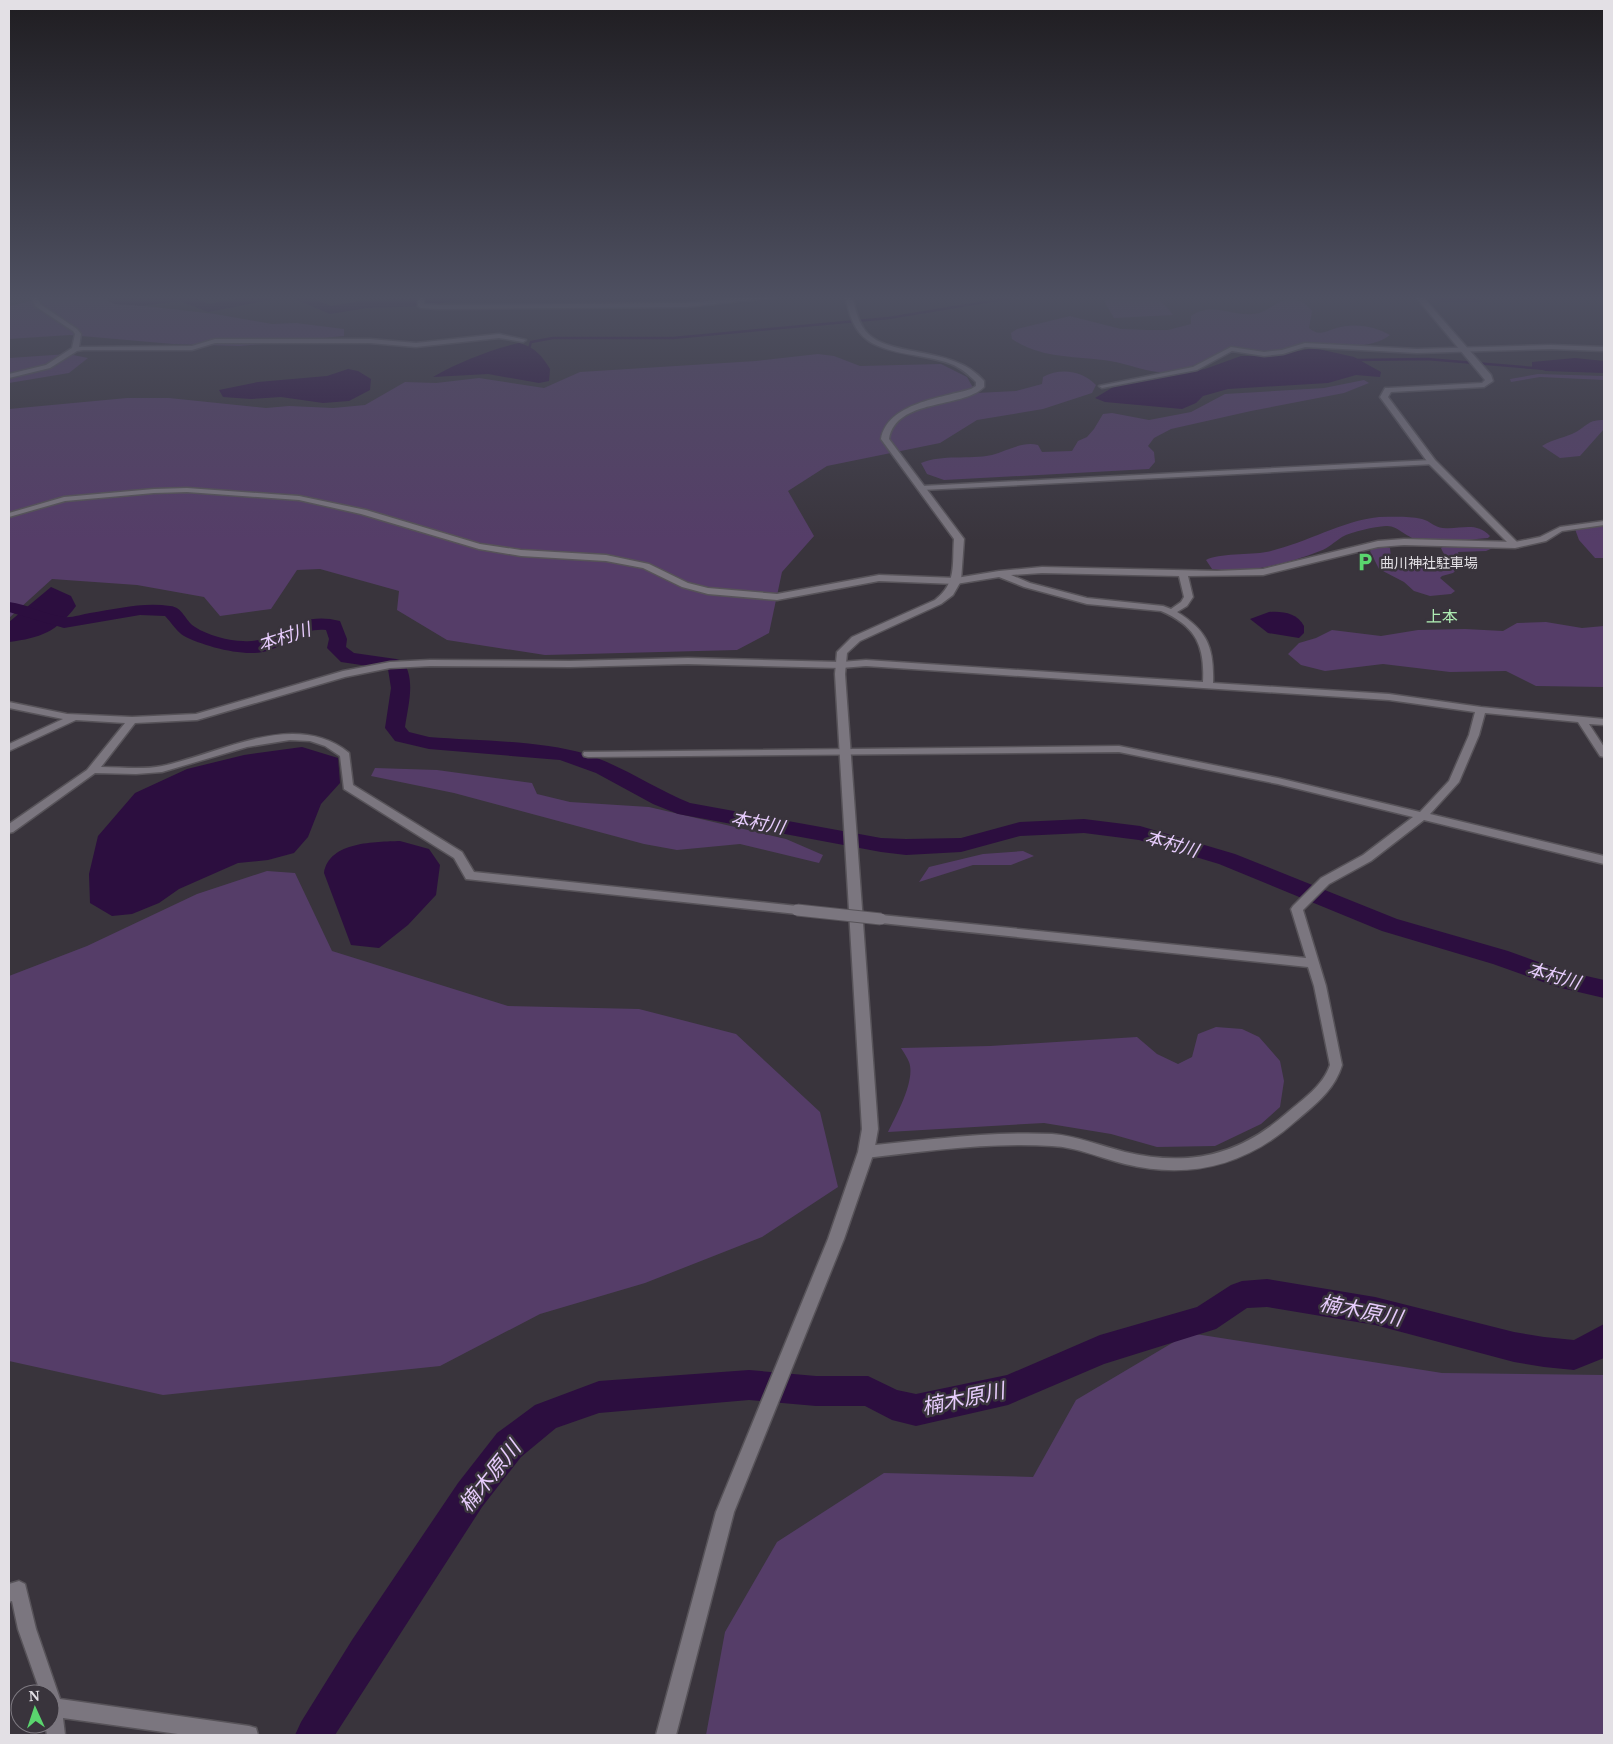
<svg xmlns="http://www.w3.org/2000/svg" width="1613" height="1744" viewBox="0 0 1613 1744" font-family="'Noto Serif','Noto Sans JP',serif">
  <rect width="100%" height="100%" fill="#39343c"/>
  <g fill="#553d68">
    <path d="M54,296H100L110,302L215,314L272,324L296,323L344,329V336L240,346L173,344L70,335L9,339V306Z"/>
    <path d="M1113,296C1142,296 1155,289 1173,315L1114,318L1104,301Z"/>
    <path d="M1287,299C1297,299 1306,302 1312,311L1309,328C1320,338 1329,329 1341,327C1358,323 1376,327 1390,335C1370,351 1335,344 1310,345C1295,346 1280,351 1265,352C1252,353 1240,352 1227,353C1208,356 1190,370 1170,372C1150,374 1130,364 1110,361C1076,356 1041,359 1012,339L1011,333L1017,329L1070,316L1121,329L1148,330H1168L1191,324V316C1214,300 1234,319 1259,313C1267,311 1277,302 1287,299Z"/>
    <path d="M68,354L88,358L69,373L9,383V358Z"/>
    <path d="M818,354L834,356L860,366L941,364L967,377L976,393L1016,391L1042,384L1043,377C1061,367 1083,371 1096,385L1092,393L1043,409L977,420L940,443L827,466L788,491L814,536L782,572L769,633L737,650L545,655L447,640L397,610L399,591L320,569L297,570L271,609L220,616L204,597L137,585L52,579L9,618V409L127,398H169L266,408L289,406L333,408L365,405L405,382L436,383L479,378L544,388L580,372L756,361Z"/>
    <path d="M1538,374L1604,376V380L1540,377L1511,382L1510,379Z"/>
    <path d="M1364,380L1369,383L1344,393L1251,411L1171,429L1154,438L1148,446L1154,452L1155,462L1149,469L944,480L927,474L921,463C943,454 968,460 992,455C1007,451 1022,441 1038,445L1042,452L1072,451L1078,441L1087,437L1094,429L1103,414L1112,413L1149,420L1191,412L1225,394L1324,388Z"/>
    <path d="M1604,420V429L1580,456L1560,458L1542,446C1555,438 1565,438 1576,432C1588,425 1588,420 1604,420Z"/>
    <path d="M1379,517C1394,517 1408,516 1422,519C1430,521 1434,527 1443,528C1460,530 1476,521 1490,536L1488,538C1466,540 1442,543 1420,540C1407,539 1398,525 1386,526C1374,527 1353,531 1342,537C1334,542 1329,548 1320,551C1287,564 1247,574 1212,569L1206,560C1218,553 1251,555 1266,552C1305,544 1340,521 1379,517Z"/>
    <path d="M1604,526V558H1595L1579,540L1575,529Z"/>
    <path d="M1446,545L1490,546L1493,548L1486,551L1458,552L1459,556L1473,566C1459,565 1447,563 1441,548Z"/>
    <path d="M1383,546L1390,548L1391,557C1404,577 1437,552 1456,570L1453,573L1442,576L1440,578L1455,591L1451,594L1430,596L1414,591L1404,582L1379,569L1370,551L1374,547Z"/>
    <path d="M1546,622L1582,628L1604,626V687L1536,686L1506,671L1450,672L1383,664L1325,671L1301,665L1288,654L1299,643L1316,638L1332,630L1381,636L1418,630L1465,629L1503,631L1517,623Z"/>
    <path d="M375,768L437,770L532,783L537,794L570,802L649,807L786,839L823,855L819,863L740,844L677,850L644,844L454,793L371,776Z"/>
    <path d="M1023,851L1034,856L1011,865H973L919,882L929,867L983,854Z"/>
    <path d="M267,871L295,873L332,951L508,1006L639,1009L736,1034L820,1112L838,1187L762,1237L645,1283L540,1314L440,1366L163,1395L9,1361V976L87,946L197,894Z"/>
    <path d="M1216,1027L1242,1029L1259,1037L1280,1061L1284,1081L1280,1107L1261,1124L1215,1146L1157,1147L1111,1134L1044,1123L888,1132C896,1116 916,1080 909,1062C907,1057 904,1053 901,1048L990,1046L1137,1037L1157,1054L1178,1064L1192,1057L1198,1034Z"/>
    <path d="M1189,1333L1442,1373L1604,1375V1735H706L725,1632L777,1542L884,1473L1033,1477L1076,1400Z"/>
  </g>
  <g fill="#2c0e3f">
    <path d="M1425,296H1473L1482,302H1441Z"/>
    <path d="M519,343C535,347 542,356 550,369L549,381L539,383L488,374L433,377C459,362 490,350 519,343Z"/>
    <path d="M1314,348L1354,357L1381,372L1380,377L1356,375L1328,383L1228,389L1203,396L1196,403L1182,409L1105,402L1095,398L1115,386L1205,369L1241,356H1271Z"/>
    <path d="M1575,358L1604,361V373L1546,371L1532,367V362Z"/>
    <path d="M348,369L358,371L371,379L370,390L349,401L323,403L281,397L251,399L223,397L219,390L258,382L327,376Z"/>
    <path d="M51,587L71,596L76,606C57,632 40,638 9,642V622Z"/>
    <path d="M1269,612C1283,611 1297,613 1304,626V633L1299,638L1268,633L1250,619Z"/>
    <path d="M302,747L338,758L340,783L321,804L308,837L294,853L268,860L238,863L179,889L159,903L132,914L112,916L90,903L89,874L98,836L135,793L187,769L244,755Z"/>
    <path d="M400,841L429,849L440,865L436,895L408,925L379,948L351,945L324,873C329,841 376,842 400,841Z"/>
  </g>
  <g fill="none" stroke-linecap="round" stroke-linejoin="round">
    <g stroke="#2c0e3f" stroke-width="2.5">
      <path d="M529,349L531,342L553,338H673L889,318L1021,296"/>
      <path d="M1356,360L1427,359L1546,369"/>
    </g>
    <g fill="#2c0e3f" fill-rule="evenodd">
      <path d="M103,296L142,298L191,296L209,304L248,296H276L270,300L208,312L180,301L142,306L114,304Z"/>
      <path d="M288,296H306L331,306L367,300L468,296L431,306L367,308L330,314Z"/>
      <path d="M9,602C28,604 45,615 64,617C72,618 83,614 90,613C117,609 143,602 170,606C183,607 185,621 195,627C207,635 229,641 243,641C281,644 293,609 340,621L347,639L346,647L354,653L396,659L403,661C416,680 408,706 405,727L409,732L429,737C478,741 539,740 586,754C623,766 655,789 690,803L881,838L906,839L961,838L1020,822L1084,819L1140,826L1235,854L1397,919L1508,951L1560,970L1604,980V998L1557,987L1493,964L1382,931L1219,864L1139,840L1084,833L1020,836L961,852L906,855L881,852L678,814L653,804L596,773L560,760L429,749L395,741L385,728L391,688L388,669L341,662L327,648L329,639L326,630C305,627 288,643 270,650C248,659 203,646 184,636C177,632 171,622 165,616L140,615L64,628L9,612Z"/>
      <path d="M1267,1279L1375,1297L1514,1332L1544,1337L1574,1340L1604,1324V1358L1574,1370L1544,1367L1514,1362L1375,1325L1267,1307L1247,1308L1216,1329L1104,1364L1008,1405L916,1426L892,1420L865,1406H816L749,1400L599,1413L556,1428L521,1457L482,1507L335,1735H295L301,1722L352,1640L458,1483L497,1433L535,1405L599,1381L749,1370L816,1376H868L897,1390L916,1394L1007,1375L1100,1335L1197,1307L1231,1285L1242,1281Z"/>
    </g>
    <g stroke="#575359" stroke-width="3">
      <g id="street">
        <path d="M31,296H37L40,304L77,329L81,334L79,347L192,346L215,339H370L416,343L499,334L526,340L523,342L499,338L416,347L370,343H215L192,350H83L77,351L50,368L9,378V374L46,365L72,348L75,334L73,331L35,306Z"/>
        <path d="M758,296H786L686,307L438,309L421,308L418,306V300L421,298L424,300V304L438,305L686,303Z"/>
        <path d="M1305,343L1417,349L1551,345L1604,347V351L1551,349L1417,353L1305,347L1283,354L1264,356L1232,351L1197,370L1102,388L1099,386L1193,367L1231,347L1264,352L1282,350Z"/>
        <path d="M1432,460H1435V464L922,490L918,488L922,486Z"/>
        <path d="M187,488L299,496L366,510L480,544L521,550L606,555L649,564L688,583L708,588L777,594L879,575L956,578L999,571L1042,567L1217,571L1263,569L1378,541L1404,539L1515,542L1540,537L1560,527L1604,521V525L1562,531L1546,541L1515,548L1404,545L1378,547L1263,575L1188,576L1193,597L1187,606L1177,612C1208,631 1214,648 1213,683L1389,694L1481,707L1604,719V725L1589,724L1604,747V757L1600,756L1578,722L1485,713L1479,735L1459,782L1430,814L1604,856V864L1424,820L1371,861L1329,884L1303,910L1326,986L1342,1065C1335,1089 1316,1104 1297,1120C1247,1165 1191,1180 1125,1164C1100,1158 1077,1147 1052,1146C990,1142 927,1151 866,1158L861,1156L859,1152L861,1148L866,1146C927,1140 990,1131 1052,1134C1077,1136 1101,1146 1125,1152C1188,1167 1238,1156 1287,1113C1303,1099 1323,1086 1330,1065L1314,986L1308,967L881,923L877,922L875,919L877,916L881,915L1306,958L1291,909L1293,906L1321,878L1363,855L1413,817L1278,784L1119,752L588,757L584,756L583,754L584,752L1119,746L1278,778L1420,812L1449,781L1469,735L1475,712L1389,700L866,666L841,668L688,664L570,667L430,666L390,668L345,677L197,720L135,723L101,767C121,767 142,770 162,766C219,754 295,709 349,753L353,785L462,852L474,872L797,906L803,910L797,914L466,879L454,858L344,789L340,756L325,746L310,741L290,740L247,747L162,772L136,774L95,773L13,832L9,833V824L87,770L125,723L76,720L9,751V744L63,719L9,708V702L67,714L132,717L196,714L343,671L390,662L430,660L570,661L688,658L841,662L866,660L1203,682C1205,646 1196,626 1161,611L1087,604L1024,587L999,577L956,584L879,581L777,600L708,594L682,587L643,568L606,561L521,556L479,549L361,514L299,500L187,492L154,493L65,501L9,517V513L64,497L154,489ZM1042,573L1179,576L1184,597L1181,602L1171,609L1163,606L1087,598L1030,583L1011,575Z"/>
        <path d="M19,1581L25,1584L36,1629L60,1699L249,1726L256,1728L258,1735H185L63,1718L65,1735H47L45,1724H50V1694H41L18,1629L12,1601L9,1602V1584Z"/>
      </g>
    </g>
    <g stroke="#575359" stroke-width="3">
      <g id="secondary">
        <path d="M845,296H852C855,307 857,319 864,329C884,359 953,344 984,381V387C962,409 896,398 889,439L964,539L961,581L953,595L941,604L860,641L847,653L845,674L878,1129L874,1152L844,1239L734,1512L676,1735H656L716,1512L828,1239L858,1152L862,1129L835,674L837,652L852,637L935,600C957,583 952,565 954,539L881,439C887,403 942,398 971,389L976,386V382C968,374 961,368 951,364C924,353 877,356 859,332C851,322 848,308 845,296Z"/>
        <path d="M1415,296H1422L1491,375L1493,381L1484,387L1391,392L1388,397L1435,460L1518,543V547H1512L1429,464L1380,397L1385,388H1388L1482,383L1485,380Z"/>
      </g>
    </g>
    <use href="#street" fill="#7b767f" fill-rule="evenodd"/>
    <use href="#secondary" fill="#7b767f" fill-rule="evenodd"/>
    <g stroke="#575359" stroke-width="13" stroke-linecap="butt">
      <path id="street-bridge" d="M797,910L881,919"/>
    </g>
    <use href="#street-bridge" stroke="#7b767f" stroke-width="11"/>
  </g>
  <linearGradient id="sky" x2="0" y2="1"><stop stop-color="#1f1d21"/><stop offset="0.55" stop-color="#4e5061"/><stop offset="1" stop-color="#4e5061" stop-opacity="0"/></linearGradient>
  <rect width="1613" height="541" fill="url(#sky)"/>
  <defs>
    <g id="parking-bare" transform="scale(1.5)"><path d="M-3.5-5.5H1a3.5 3.5 0 0 1 0 7H-1V5.5H-3.5ZM-1-3.4V-.6H.8a1.4 1.4 0 0 0 0-2.8Z" fill="#5ad56e" stroke="#39343c" stroke-width="2.5" paint-order="stroke"/></g>
  </defs>
  <g fill-rule="evenodd">
    <use href="#parking-bare" x="1365" y="562"/>
  </g>
  <g text-anchor="middle" dominant-baseline="central" stroke-width="5" stroke-linejoin="round" paint-order="stroke">
    <g font-size="14" fill="#e3e0e5" stroke="#39343c" text-anchor="start">
      <text x="1380" y="562">曲川神社駐車場</text>
    </g>
    <g font-size="16" fill="#aeecb3" stroke="#39343c">
      <text x="1442" y="616">上本</text>
    </g>
    <g font-size="18" font-style="italic" fill="#e7ccfd" stroke="#39343c">
      <text transform="translate(284 636) rotate(-18)">本村川</text>
      <text transform="translate(758 822) rotate(11)">本村川</text>
      <text transform="translate(1172 843) rotate(16)">本村川</text>
      <text transform="translate(1554 975) rotate(16)">本村川</text>
    </g>
    <g font-size="21" font-style="italic" fill="#e7ccfd" stroke="#39343c">
      <text transform="translate(1361 1310) rotate(11)">楠木原川</text>
      <text transform="translate(963 1398) rotate(-12)">楠木原川</text>
      <text transform="translate(489 1476) rotate(-51)">楠木原川</text>
    </g>
  </g>
  <rect width="1613" height="1744" fill="none" stroke="#e3e0e5" stroke-width="20"/>
  <g transform="translate(35 1709) rotate(357)"><circle r="24" fill="#39343c" stroke="#7d7980"/>
  <path d="M0-4L9 19L0 12L-9 19Z" fill="#5ad56e"/>
  <text y="-8" font-size="14" font-weight="bold" text-anchor="middle" fill="#e3e0e5">N</text>
  </g>
</svg>
